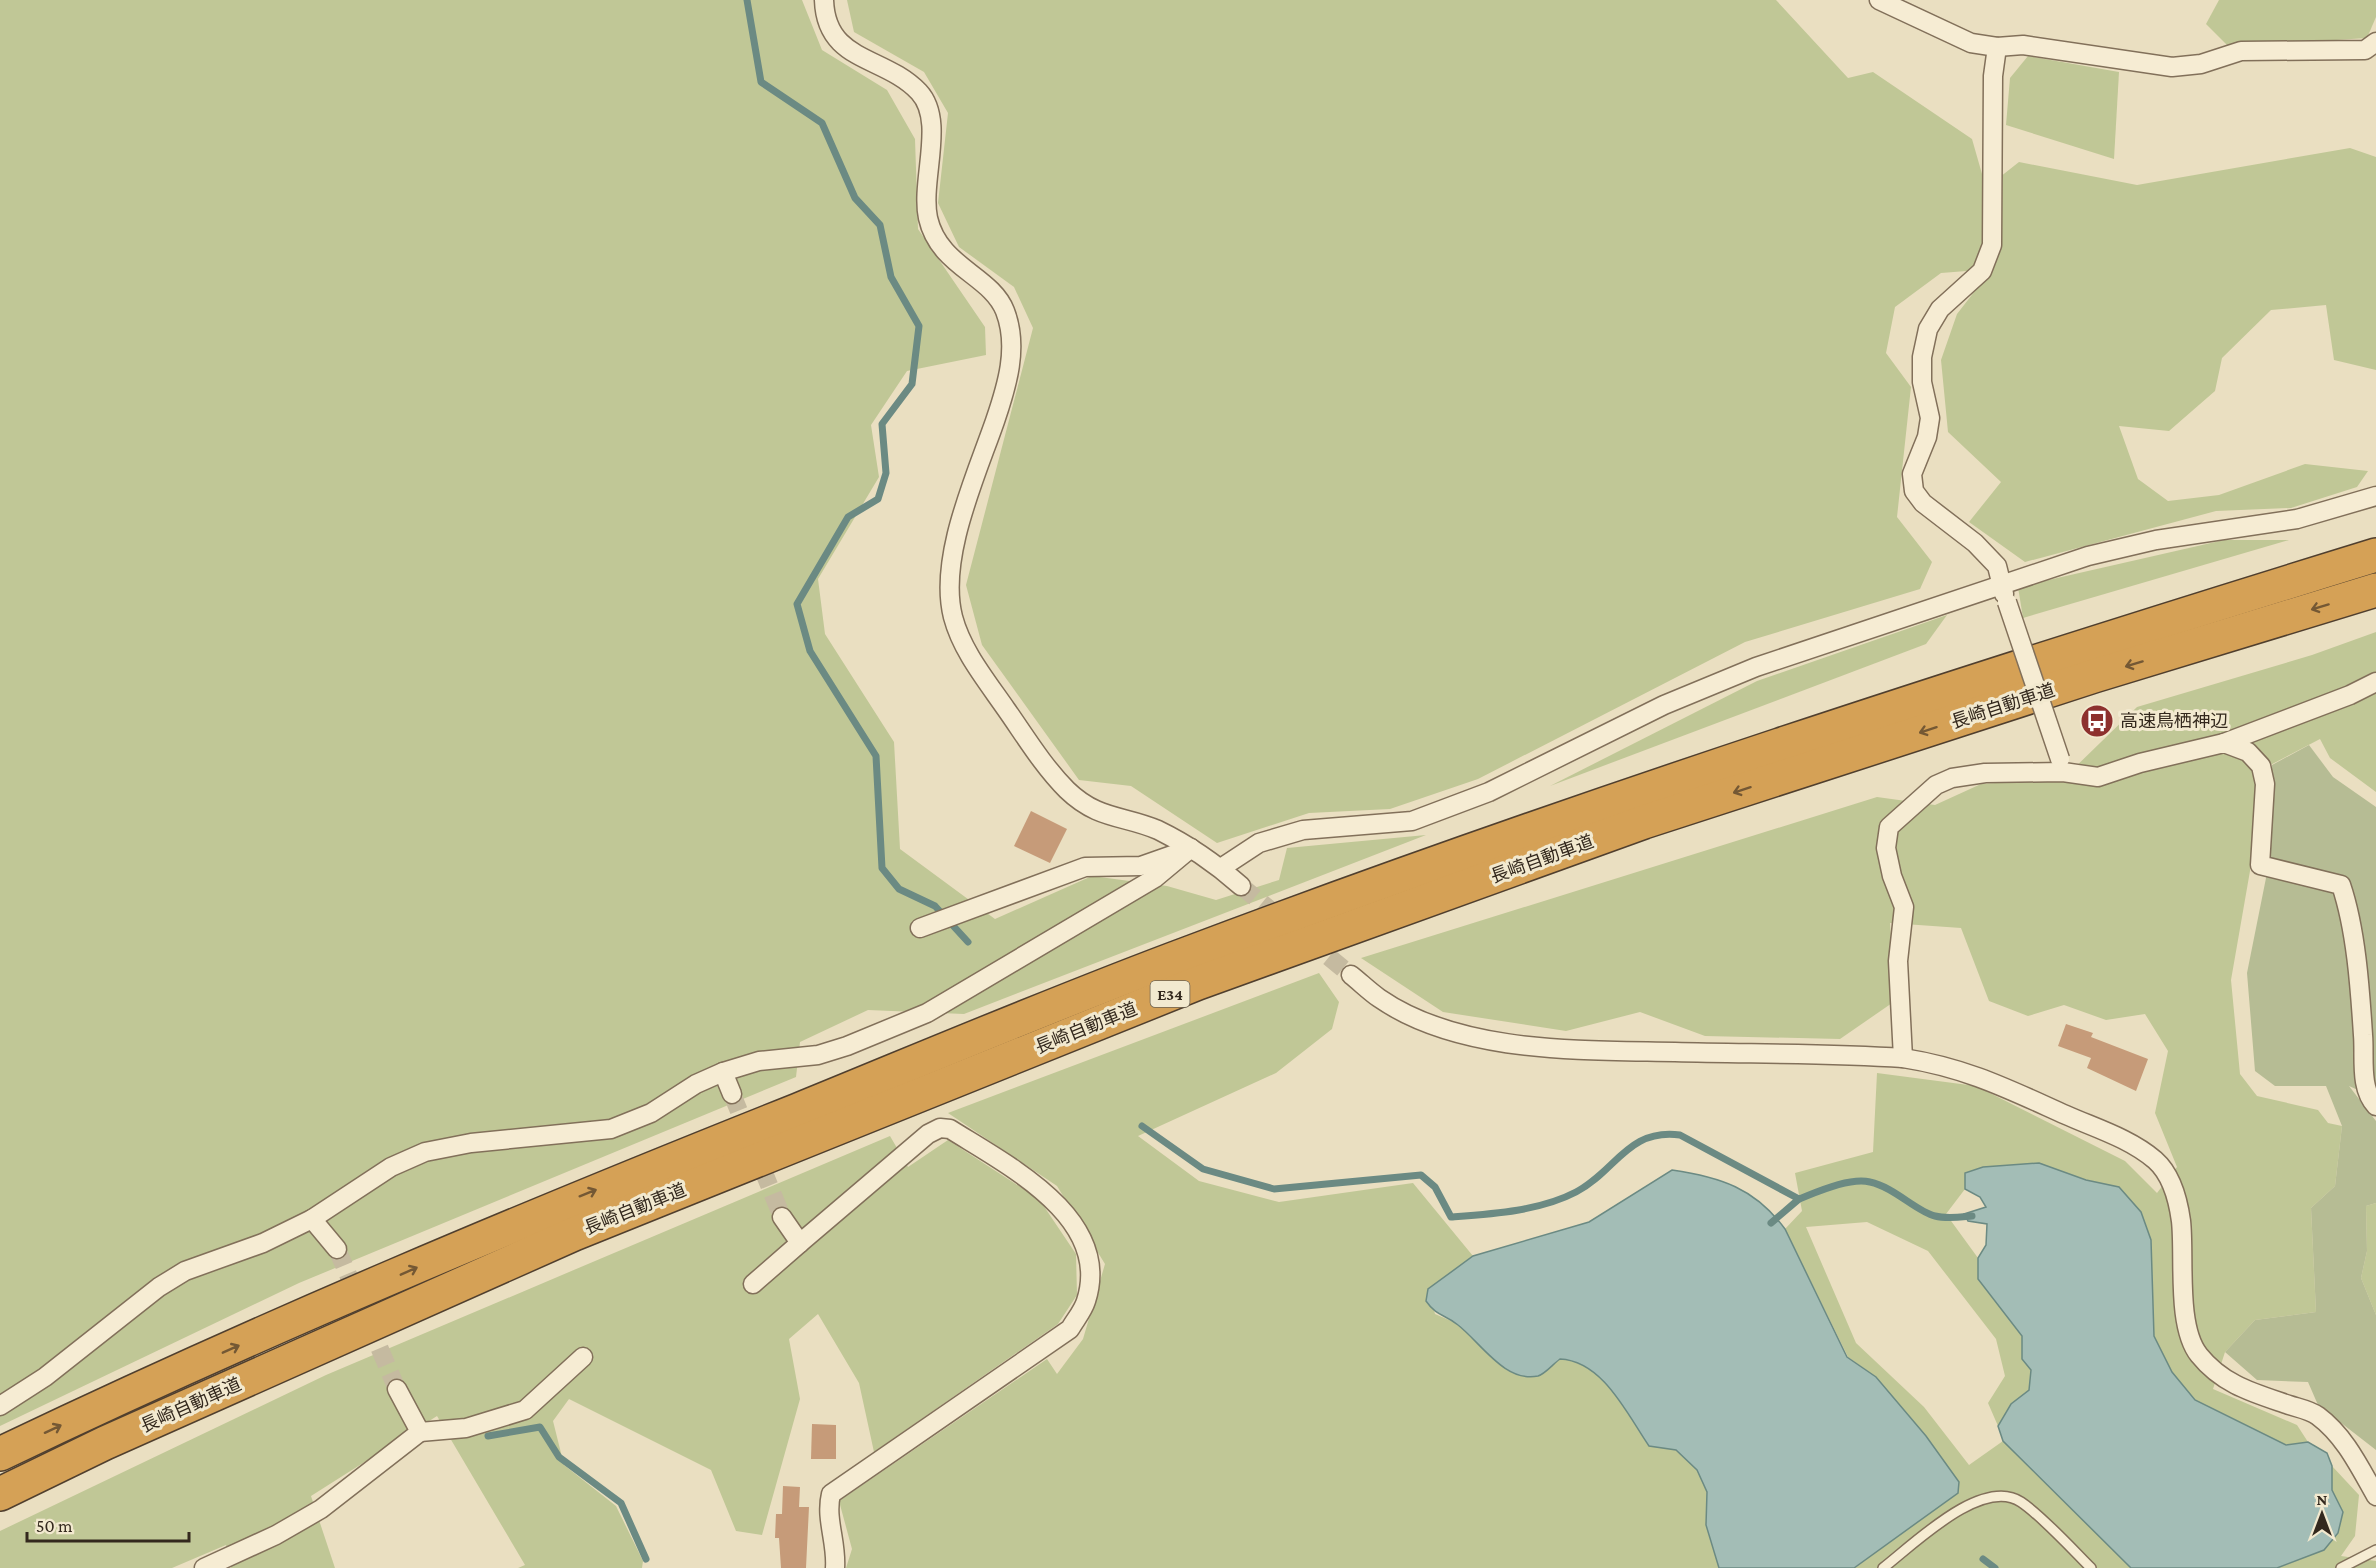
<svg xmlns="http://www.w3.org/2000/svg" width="2376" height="1568" viewBox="0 0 2376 1568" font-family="'Crimson Pro','Noto Sans JP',serif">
  <rect width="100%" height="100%" fill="#eadfc1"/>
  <g fill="#c0c796">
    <path d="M0,0H802L822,50L887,90L915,139L918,229L985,327L986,355L907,371L871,425L879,477L818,579L825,634L894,742L900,849L995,919L1092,876L1167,886L1216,900L1279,880L1287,848L1426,835L964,1014L868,1010L800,1042L796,1077L299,1283L0,1426Z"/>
    <path d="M847,0H1776L1848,78L1873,72L1972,139L1986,188L2019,162L2137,185L2350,148L2376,157V370L2334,360L2326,305L2271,310L2222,358L2215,391L2169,431L2119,426L2138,479L2168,501L2219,495L2305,464L2368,471L2357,487L2291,508L2216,511L2025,562L1969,522L2001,482L1948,432L1941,360L1957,314L1992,269L1941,273L1895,307L1886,353L1911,387L1897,517L1932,562L1920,589L1745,642L1478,779L1390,809L1309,813L1217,843L1131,786L1079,780L982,645L966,585L1033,328L1014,287L959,247L938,203L948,113L924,72L854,32Z"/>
    <path d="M2219,0H2376V17L2367,38L2229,47L2206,24Z"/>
    <path d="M2028,56L2119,72L2114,159L2006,125L2010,78Z"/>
    <path d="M2224,540H2289L2023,618L2018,587Z"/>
    <path d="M1947,615L1926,644L1550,786L1757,681Z"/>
    <path d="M2376,632V792L2330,758L2320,739L2257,772L2250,871L2231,980L2240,1074L2257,1096L2318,1110L2328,1123L2342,1126L2335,1186L2311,1208L2316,1312L2255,1320L2225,1352L2213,1389L2297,1425L2308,1442L2286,1445L2195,1400L2172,1372L2154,1336L2151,1240L2119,1187L2086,1180L1965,1173V1189L1946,1214L1978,1258V1279L2022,1336V1359L2031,1370L2029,1390L2011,1404L1998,1426L1988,1403L2005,1376L1996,1339L1928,1251L1867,1222L1806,1227L1856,1343L1924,1407L1969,1465L2003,1441L2131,1568H1854L1958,1493L1926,1436L1876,1377L1848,1357L1785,1229L1802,1211L1795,1173L1873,1152L1877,1073L1976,1086L2125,1161L2157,1193L2177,1167L2155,1113L2168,1051L2145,1014L2106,1020L2064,1005L2028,1016L1989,1001L1961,928L1890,923L1895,1001L1840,1039L1705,1036L1640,1012L1566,1031L1443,1012L1361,958L1877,797L1935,805L1981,784L2064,778L2137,707L2312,655Z"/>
    <path d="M1319,973L1339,1002L1332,1029L1276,1073L1138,1136L1199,1181L1279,1202L1413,1183L1473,1256L1428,1289L1435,1314L1456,1323L1469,1334L1540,1375L1560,1359C1603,1361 1627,1414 1649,1446L1676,1450L1697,1469L1707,1492L1706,1525L1719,1568H846L852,1549L839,1501L1047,1359L1057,1374L1083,1339L1105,1264L1057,1186L948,1113Z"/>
    <path d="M890,1136L908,1167L948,1140L1039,1199L1076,1254L1077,1295L1058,1324L874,1452L859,1383L818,1314L789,1339L800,1399L762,1535L736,1531L711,1470L569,1399L553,1421L564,1465L616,1506L643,1561L642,1568H518L525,1565L437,1416L311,1496L335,1568H231L226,1545L172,1568H0V1531L326,1375Z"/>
    <path d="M2376,1203V1315L2361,1278L2367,1251L2366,1206Z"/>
    <path d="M2332,1466L2359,1495L2355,1536L2341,1556L2376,1561V1568H2277L2324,1550L2343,1512L2332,1490Z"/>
  </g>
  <path fill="#b6bc94" d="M2309,745L2333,777L2376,807V1098L2349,1086L2376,1121V1203L2366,1206L2367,1251L2361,1278L2376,1315V1450L2318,1405L2308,1382L2257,1380L2225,1352L2255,1320L2316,1312L2311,1208L2335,1186L2342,1126L2326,1086H2275L2255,1071L2247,973L2270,858L2272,765Z"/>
  <g fill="#a3bdb6" stroke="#6b8a83" stroke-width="1.5">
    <path d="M2039,1163L2086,1180L2119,1187L2141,1212L2151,1240L2154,1336L2172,1372L2195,1400L2286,1445L2308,1442L2327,1453L2332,1466V1490L2343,1512L2338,1533L2324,1550L2277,1568H2131L2003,1441L1998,1426L2011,1404L2029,1390L2031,1370L2022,1359V1336L1978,1279V1258L1986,1245L1987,1224L1968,1221L1964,1214L1986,1207L1980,1197L1965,1189V1173L1983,1167Z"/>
    <path d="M1672,1170C1720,1177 1755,1188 1785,1229L1847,1357L1876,1377L1926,1436L1959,1482L1958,1493L1854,1568H1719L1706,1525L1707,1492L1697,1470L1676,1450L1649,1446C1627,1414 1603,1361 1560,1359C1553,1364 1545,1374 1538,1376C1505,1383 1481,1343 1458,1325C1445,1314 1437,1317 1426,1301L1428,1289L1473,1256L1589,1222Z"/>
  </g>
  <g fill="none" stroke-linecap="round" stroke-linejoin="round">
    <g stroke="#6b8a83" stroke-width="7">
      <path d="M747,0L761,82L822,123L855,198L880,225L891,277L919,326L912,384L882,424L886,473L878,499L848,517L797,604L810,651L876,756L882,868L899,889L935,906L968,942"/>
      <path d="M1142,1126L1203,1169L1274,1189L1421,1175L1435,1187L1451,1217C1492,1214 1540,1211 1576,1192C1616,1171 1628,1128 1680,1135L1799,1199C1817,1192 1850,1177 1870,1182C1894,1187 1917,1212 1935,1216C1947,1219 1960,1217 1972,1216"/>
      <path d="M1771,1223L1799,1199"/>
      <path d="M488,1436L540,1427L559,1457L621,1503L646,1559"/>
      <path d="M1983,1559L1995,1568"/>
    </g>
  </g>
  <g fill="#c69b79">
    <path d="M1031,811L1067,829L1050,863L1014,846Z"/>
    <path d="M2066,1024L2093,1033L2091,1037L2148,1059L2136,1091L2087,1068L2091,1058L2058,1046Z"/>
    <path d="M812,1424L836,1425V1459H811Z"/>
    <path d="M783,1486L800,1487L799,1507H809L806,1568H781L779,1538H775L776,1514H782Z"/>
  </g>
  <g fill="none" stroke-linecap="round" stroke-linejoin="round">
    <g stroke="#c5baa0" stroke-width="18" stroke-dasharray="18 9" stroke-linecap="butt">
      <path d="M1241,886L1284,921"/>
      <path d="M1308,940L1351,975"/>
      <path d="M732,1094L782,1217"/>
      <path d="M337,1249L397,1389"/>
    </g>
    <g stroke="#82705a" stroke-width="12">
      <g id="lane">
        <path d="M1883,1568C1913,1545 1982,1476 2021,1502C2042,1516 2072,1549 2091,1568"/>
        <path d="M2341,1568L2376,1550"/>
      </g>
    </g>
    <g stroke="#82705a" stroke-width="21">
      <g id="street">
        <path d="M824,0C826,63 884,55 919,92C946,121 920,180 928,218C939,267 991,275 1005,311C1019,347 1007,386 995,421C976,476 938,558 953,617C962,651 986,680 1006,709C1025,736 1043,766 1067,790C1098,820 1123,815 1158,830C1189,845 1216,864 1241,886"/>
        <path d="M1879,0L1971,43L1997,47L1993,76L1992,245L1982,271L1940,309L1928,329L1922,357V382L1930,418L1927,437L1912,474L1914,491L1923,503L1975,543L1997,566L2004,594"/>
        <path d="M1997,47L2023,45L2172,67L2201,64L2241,51L2365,50L2376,42"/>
        <path d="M2224,743L2350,695L2376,682"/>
        <path d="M1221,868L1259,843L1303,830L1412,821L1489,792L1664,705L1756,667L2088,556L2156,540L2297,519L2376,496"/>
        <path d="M920,928L1085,867L1141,866L1178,853"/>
        <path d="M1351,975C1360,982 1369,991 1379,998C1460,1054 1581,1050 1675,1052C1751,1054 1827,1053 1903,1058C1967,1068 2008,1089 2066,1115C2095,1128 2129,1138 2155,1160C2172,1175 2178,1199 2181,1221C2185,1257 2176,1326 2199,1355C2223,1385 2254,1393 2289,1405C2298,1408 2310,1410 2318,1416C2345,1436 2360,1468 2376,1496"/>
        <path d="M1903,1058L1898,961L1904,907L1892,876L1886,848L1889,827L1936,785L1952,778L1985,773L2063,772L2098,777L2140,763L2224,743L2248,752L2261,766L2265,784L2260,865L2341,885C2356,929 2360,988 2363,1035C2365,1057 2359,1088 2376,1106"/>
        <path d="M723,1072L732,1094"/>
        <path d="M782,1217L800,1243L928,1134L940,1128L950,1129C1007,1165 1113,1218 1086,1301C1083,1311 1075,1320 1070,1329L831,1494C825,1519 837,1542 835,1568"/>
        <path d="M312,1219L337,1249"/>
        <path d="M753,1284L800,1243"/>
        <path d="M0,1406L45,1377L159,1287L185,1271L263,1243L312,1219L391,1167L425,1152L471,1143L611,1129L651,1113L696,1084L723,1072L759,1061L818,1055L847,1046L927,1013L1155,878L1191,848"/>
        <path d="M420,1432L466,1428L525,1410L583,1357"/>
        <path d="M204,1568L276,1535L321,1509L420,1432L397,1389"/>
      </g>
    </g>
    <g stroke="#503f2e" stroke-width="36">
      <g id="highway">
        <path d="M0,1454C261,1329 529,1217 798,1110C928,1057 1057,1002 1189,953C1580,806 1977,678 2376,555"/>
        <path d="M0,1494L105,1443L574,1234L1198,983L1644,822L2094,676L2376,590"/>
      </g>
    </g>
    <use href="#lane" stroke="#f6ecd3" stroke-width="9"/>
    <use href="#street" stroke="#f6ecd3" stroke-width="18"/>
    <use href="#highway" stroke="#d5a156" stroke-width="33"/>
    <g stroke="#82705a" stroke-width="21" stroke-linecap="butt">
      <path id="street-bridge" d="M2007,602L2060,759"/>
    </g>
    <use href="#street-bridge" stroke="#f6ecd3" stroke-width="18"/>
  </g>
  <defs><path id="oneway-shaft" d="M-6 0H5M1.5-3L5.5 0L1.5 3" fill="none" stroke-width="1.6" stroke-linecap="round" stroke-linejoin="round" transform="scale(1.5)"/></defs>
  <g stroke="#745834">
    <use href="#oneway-shaft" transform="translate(2320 607) rotate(163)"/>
    <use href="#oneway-shaft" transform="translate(2134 664) rotate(163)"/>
    <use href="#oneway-shaft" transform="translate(1928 730) rotate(162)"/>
    <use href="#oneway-shaft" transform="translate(1742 790) rotate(162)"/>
    <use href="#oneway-shaft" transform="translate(588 1193) rotate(-22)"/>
    <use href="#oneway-shaft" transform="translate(409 1271) rotate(-24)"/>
    <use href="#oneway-shaft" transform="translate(231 1349) rotate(-24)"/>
    <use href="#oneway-shaft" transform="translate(53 1429) rotate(-25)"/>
  </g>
  <defs>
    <g id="bus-disc" transform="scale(1.725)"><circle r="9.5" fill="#8d302e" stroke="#f2e9cf"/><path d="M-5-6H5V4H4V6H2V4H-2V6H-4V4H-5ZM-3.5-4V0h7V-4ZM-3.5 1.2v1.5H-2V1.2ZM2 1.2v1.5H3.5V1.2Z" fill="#fff"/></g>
  </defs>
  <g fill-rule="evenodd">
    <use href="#bus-disc" x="2097" y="721"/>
  </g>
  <g text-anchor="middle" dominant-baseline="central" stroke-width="6" stroke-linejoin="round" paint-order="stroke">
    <rect fill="#f2e9cf" stroke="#6c6252" stroke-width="1.5" x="1150.5" y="981" width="39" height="26" rx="4.5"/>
    <g font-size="16" font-weight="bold" fill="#33281d">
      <text x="1170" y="994">E34</text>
    </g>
    <g font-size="18" fill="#33281d" stroke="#f2e9cf">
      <text transform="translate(2003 706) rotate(-18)">長崎自動車道</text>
      <text transform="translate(1542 859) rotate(-20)">長崎自動車道</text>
      <text transform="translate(1086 1028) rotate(-22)">長崎自動車道</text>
      <text transform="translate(635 1209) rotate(-22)">長崎自動車道</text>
      <text transform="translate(191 1405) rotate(-24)">長崎自動車道</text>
    </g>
    <g font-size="18" fill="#33281d" stroke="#f2e9cf" text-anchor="start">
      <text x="2120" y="721">高速鳥栖神辺</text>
    </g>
  </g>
  <g transform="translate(2322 1514)" stroke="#f2e9cf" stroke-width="4.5" paint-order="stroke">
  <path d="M0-4.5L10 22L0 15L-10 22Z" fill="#33281d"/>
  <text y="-9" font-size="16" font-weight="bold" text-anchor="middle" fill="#33281d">N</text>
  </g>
  <path d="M27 1532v9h162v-9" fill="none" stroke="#33281d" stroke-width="3"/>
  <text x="36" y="1532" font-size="18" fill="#33281d" stroke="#f2e9cf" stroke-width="4.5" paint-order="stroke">50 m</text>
</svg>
